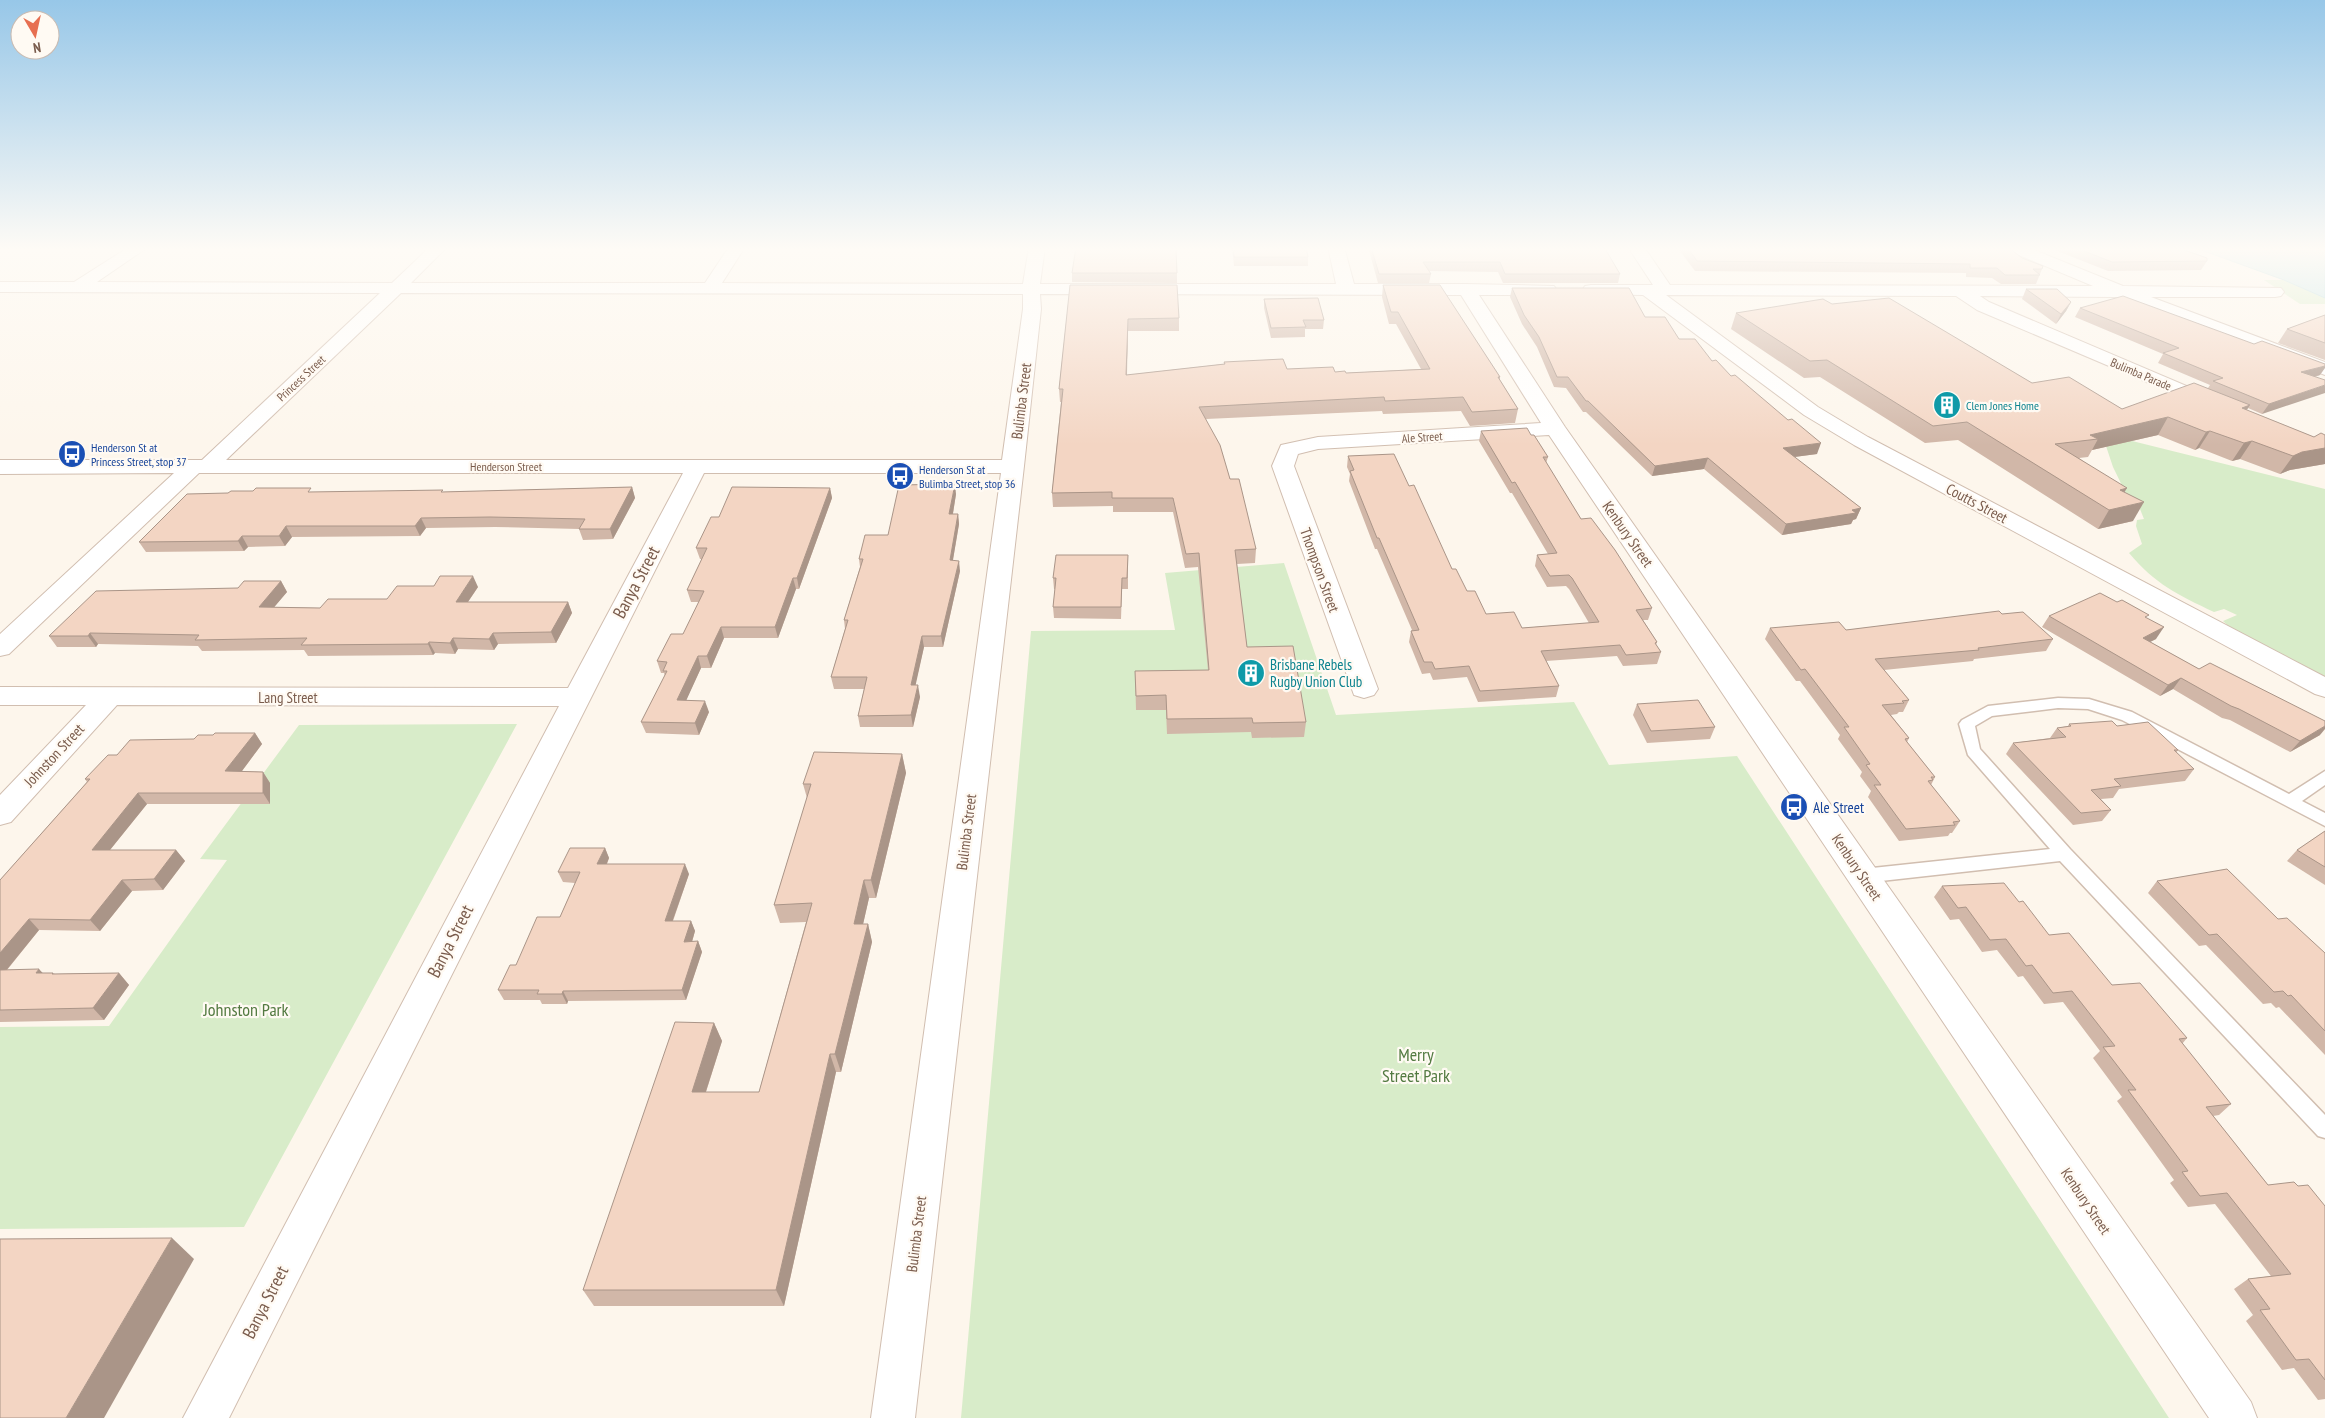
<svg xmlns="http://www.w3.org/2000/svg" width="2325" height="1418" viewBox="0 0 2325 1418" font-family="'PT Sans Narrow',sans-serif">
  <rect width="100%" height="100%" fill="#fdf6ec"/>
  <g fill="#d8ecc9">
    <path d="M2264,280H2284L2325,298V304H2300Z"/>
    <path d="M2108,435L2325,489V681L2238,635L2223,621L2237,615L2224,609L2214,612C2178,595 2155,584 2129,553L2142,544L2136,526L2137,520L2144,519L2140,509L2133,508L2113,467L2104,440Z"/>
    <path d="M1284,563L1336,715L1574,702L1609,765L1737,756L2169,1418H961L1031,631L1175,630L1165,573Z"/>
    <path d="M517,724L244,1227L0,1229V1027L109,1026L227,860L200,859L299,725Z"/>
  </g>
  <path fill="#bfe3e8" stroke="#a5d3da" d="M2193,247H2325V298L2284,280Z"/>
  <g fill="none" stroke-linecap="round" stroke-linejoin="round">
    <g stroke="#d1beb0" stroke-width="3">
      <path id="lane" d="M2058,698L2089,699L2132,712L2289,794L2325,771V785L2302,801L2325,813V826L2122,720L2088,709L2058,708L1992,716L1975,726L1980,749L2070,849L2325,1115V1138L2318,1136L2060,861L1863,883L1857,881L1854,876L1857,871L1863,869L2050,849L1968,755L1959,724L1962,720L1988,706Z"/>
    </g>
    <g stroke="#d1beb0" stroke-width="2">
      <g id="street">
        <path d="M129,247H148L97,282L392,283L430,247H447L411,283H705L729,247H745L722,283L1023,284L1029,247H1045L1040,284H1336L1328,247H1344L1354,284H1466L1554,286L1557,290L1554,294L1548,295H1479L1565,427L2251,1402L2257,1418H2209L1549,435L1318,449L1298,454L1294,466L1378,689L1374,695L1364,698L1354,695L1272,466L1281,445L1318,437L1541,423L1461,295L1040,294L1041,309L1024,466L915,1418H871L1001,473H704L229,1418H183L559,706L117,705L11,822L0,825V795L86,705H0V687L568,688L683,473H199L9,654L0,656V634L174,473L0,474V460H202L380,293L0,292V282H74ZM401,293L1023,294V309L1002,460H226Z"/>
        <path d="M1628,247H1644L1670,285L2093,286L2007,250L2005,247H2027L2123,286L2281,288L2284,292L2281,296L2275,297H2151L2325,362V375L2118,297L1980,296L1989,302L2217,399L2220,403L2217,407L2210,409L1977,310L1956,296L1666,295L1818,407L1868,437L2325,677V697L2315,694L1854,445L1804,415L1643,295L1585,294L1582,290L1585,286L1591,285H1653Z"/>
      </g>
    </g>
    <use href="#lane" fill="#fff" fill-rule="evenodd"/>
    <use href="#street" fill="#fff" fill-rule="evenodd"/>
  </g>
  <g fill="#d1b7a8">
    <path d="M1232,247H1306L1308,257V266H1234Z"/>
    <path d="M1368,247H1604L1620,274L1618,283H1503L1498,272L1429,271L1431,274L1429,283H1378Z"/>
    <path d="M1677,247H2008L2022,258L2042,269L2036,284H2001L1992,278L1966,277V273L1695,271Z"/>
    <path d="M2047,247H2176L2207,261L2201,270L2108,271Z"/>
    <path d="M1144,249L1177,273V283L1072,282V273Z"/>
    <path d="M1070,285L1179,318V331H1128L1127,375L1224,364V362L1287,369L1346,373L1421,369L1396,324H1389L1382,297L1383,285L1500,377V380L1518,409L1515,423L1470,426L1461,411L1383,414L1382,411L1206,419L1230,479L1256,549L1255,563L1237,564L1247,647L1306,722L1304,737L1252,738L1251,732L1167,734L1166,710H1136L1135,671L1208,670L1198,567L1185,568L1173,512H1113V506L1053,507L1052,493L1061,402H1060L1059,389Z"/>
    <path d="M1512,288L1645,317L1712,361L1731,376L1817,454L1794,457L1861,508L1856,519L1853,520L1851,524L1782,535L1704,469L1652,476L1586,412H1583L1566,388L1554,387L1537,347L1522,324L1510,297Z"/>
    <path d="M2026,289L2071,302L2066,311L2056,324L2022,299Z"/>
    <path d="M1264,299L1324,320L1323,329H1305V337L1271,338L1264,308Z"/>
    <path d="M1832,304L2032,383L2122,409L2208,388L2210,385L2158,363L2163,354L2075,317L2080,308L2320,375L2315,377L2262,414L2248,408L2247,410L2314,437L2325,435V464L2290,470L2280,474L2240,459L2232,461L2199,448L2195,450L2158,435L2092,450L2088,457L2079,458L2125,492L2133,521L2098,529L1958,440L1925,443L1820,377L1804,378L1731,329L1736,313Z"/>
    <path d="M2325,315V360L2278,343L2287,329Z"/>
    <path d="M1481,431L1531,435L1548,457L1546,463L1581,519L1652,608L1648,620H1643L1657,642L1656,645L1661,652L1657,664L1623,666L1617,656L1546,661L1559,686L1556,697L1478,702L1467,677L1433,680L1430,673L1422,674L1409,642L1411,631L1412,630L1377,549H1375L1349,481L1350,474L1347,467L1348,456L1409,486L1452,569L1467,591L1486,614L1522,628L1589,623L1569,589L1566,586L1547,587L1535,566L1537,555L1548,554L1512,493H1510L1479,441Z"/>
    <path d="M632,487L635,498L613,539L583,540L579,529L495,527L426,528L420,536L292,537L285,546L248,547L244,551L146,552L139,542L313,492H444Z"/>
    <path d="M830,488L832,498L799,589H796L778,638H724L711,668H701L686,700L709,712L699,735L646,733L641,722L665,676L664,673H661L657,661L683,634L699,602H691L687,590L702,559H700L696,548L719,517Z"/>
    <path d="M956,494L953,514H958L959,524L953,560L960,571L943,647H924L915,685L920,697L913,727H860L858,716L864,689H834L831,677L845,629L844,620L860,567L859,559L888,535Z"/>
    <path d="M1128,555V589H1122L1121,619L1054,618L1053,607L1055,589H1054L1053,578Z"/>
    <path d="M281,581L287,592L274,607L320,608L478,587L468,602H568L572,613L556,643L498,644L494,650L458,649L455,654L435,653L433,655L308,656L304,650L202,651L198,646L98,644L96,647H57L49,636L238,588Z"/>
    <path d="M2002,614L2053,639L2046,651L1974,659L1973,661L1884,670L1909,700L1903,712H1899L1897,714L1891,715L1909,738L1907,742L1935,777L1931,785L1960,821L1952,833H1950L1948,836L1899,841L1868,797L1871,791L1860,776L1862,772L1838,739L1840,735L1800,681H1796L1765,639L1770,628L1846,630Z"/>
    <path d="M2049,616L2147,618L2156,639L2150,642L2199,669L2320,735L2290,752L2230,720L2222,718L2173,689L2160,696L2042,627Z"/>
    <path d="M1637,704L1715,727L1710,739L1647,743L1633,715Z"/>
    <path d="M2069,724L2117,726L2178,750L2176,753L2194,769L2185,781L2119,789L2113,798L2101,799L2111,810L2102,821L2073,825L2006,754L2013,743L2050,738L2057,728L2068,726Z"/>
    <path d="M255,733L262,744L242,771L263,772L270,783V804H147L110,850H176L185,861L163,890L132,891L100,931L39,930L7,970L42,973H53L55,974L119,973L129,985L104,1020L0,1022V880L87,782L85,779L117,755L213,735Z"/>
    <path d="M902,754L906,773L876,898H869L863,924H868L872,942L841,1072H836L784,1306H594L583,1290L714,1023L722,1041L706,1092H759L806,922L780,923L774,905L807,798L803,784Z"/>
    <path d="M2325,831V885L2287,861L2297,850Z"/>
    <path d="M605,848L609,858L607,864L689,874L673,921H691L695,931L692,942L698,941L702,952L686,1000L568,1001L567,1004H542L540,1000H504L498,990L516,965L560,917L575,883L563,882L558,872Z"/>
    <path d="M2157,881L2278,919L2325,953V1055L2279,1007L2276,1008L2271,1003L2263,1004L2206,945L2199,946L2148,893Z"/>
    <path d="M1942,886L2019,902L2049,935L2112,985L2187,1038L2182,1044L2231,1104L2219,1115L2213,1116L2268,1185L2298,1186L2325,1206V1399L2318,1400L2294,1368L2282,1370L2246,1321L2253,1315L2234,1289L2248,1279L2271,1276L2215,1204L2188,1207L2170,1183L2174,1180L2117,1101L2122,1097L2093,1058L2100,1051L2063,1002L2044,1004L2023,976L2018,977L1997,950L1982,952L1959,919L1950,920L1934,897Z"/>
  </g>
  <g fill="#aa9588">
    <path d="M2071,302L2066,311L2056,324L2061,314Z"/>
    <path d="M1128,319V331L1126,388V375Z"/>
    <path d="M2325,366V368L2320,375L2294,382L2301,372Z"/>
    <path d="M2325,385V393L2262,414L2269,404Z"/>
    <path d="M2250,405L2238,423L2242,408Z"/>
    <path d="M2168,417L2158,435L2092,450L2098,439L2090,435Z"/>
    <path d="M2210,431L2199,448L2195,450L2206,432Z"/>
    <path d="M2252,441L2240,459L2232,461L2244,443Z"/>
    <path d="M1821,443L1817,454L1779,459L1783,448Z"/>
    <path d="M2325,448V464L2290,470L2280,474L2293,456L2302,452Z"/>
    <path d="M1708,458L1704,469L1652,476L1655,466Z"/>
    <path d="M955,484L956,494L951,525L949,514Z"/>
    <path d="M632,487L635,498L613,539L610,529Z"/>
    <path d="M830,488L832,498L799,589L797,578Z"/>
    <path d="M2127,488L2116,506L2120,490Z"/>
    <path d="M2144,502L2133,521L2098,529L2109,510Z"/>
    <path d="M1861,508L1856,519L1853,520L1851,524L1782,535L1786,524Z"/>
    <path d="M958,514L959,524L951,571L950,560Z"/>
    <path d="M421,518L426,528L420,536L415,526Z"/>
    <path d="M286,526L292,537L285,546L279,536Z"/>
    <path d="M242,536L248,547L244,551L238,541Z"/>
    <path d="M959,561L960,571L943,647L941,636Z"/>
    <path d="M473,576L478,587L461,612L456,602Z"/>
    <path d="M793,578L796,589L778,638L775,627Z"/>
    <path d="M281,581L287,592L265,618L259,607Z"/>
    <path d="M568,602L572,613L556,643L551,632Z"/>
    <path d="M721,627L724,638L711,668L707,656Z"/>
    <path d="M2164,627L2156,639L2136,649L2143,638Z"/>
    <path d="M90,633L98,644L96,647L88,636Z"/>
    <path d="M493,633L498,644L494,650L489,639Z"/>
    <path d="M922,636L924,647L913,697L911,685Z"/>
    <path d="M453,638L458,649L455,654L450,643Z"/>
    <path d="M429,642L435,653L433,655L428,644Z"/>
    <path d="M698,656L701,668L681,712L677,700Z"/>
    <path d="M2181,678L2173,689L2160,696L2168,685Z"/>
    <path d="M918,685L920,697L913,727L911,715Z"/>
    <path d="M705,701L709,712L699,735L695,723Z"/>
    <path d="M2325,726V729L2320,735L2290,752L2300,741Z"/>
    <path d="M255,733L262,744L233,783L225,771Z"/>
    <path d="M902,754L906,773L876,898L871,880Z"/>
    <path d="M263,772L270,783V804L263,793Z"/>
    <path d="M138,793L147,804L101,861L92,850Z"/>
    <path d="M605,848L609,858L602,875L597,864Z"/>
    <path d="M176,850L185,861L163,890L154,879Z"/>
    <path d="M685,864L689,874L669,931L665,921Z"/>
    <path d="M122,880L132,891L100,931L90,920Z"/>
    <path d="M864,880L869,898L859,942L854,924Z"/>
    <path d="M29,919L39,930L0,978V953Z"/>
    <path d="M691,921L695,931L689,952L684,942Z"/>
    <path d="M868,924L872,942L841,1072L835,1054Z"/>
    <path d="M698,941L702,952L686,1000L682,990Z"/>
    <path d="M39,969L50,981L36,973Z"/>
    <path d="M119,973L129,985L104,1020L93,1008Z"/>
    <path d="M563,991L568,1001L567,1004L562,994Z"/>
    <path d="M714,1023L722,1041L700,1110L692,1092Z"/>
    <path d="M830,1054L836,1072L784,1306L776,1290Z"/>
    <path d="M172,1238L194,1259L104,1418H66Z"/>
  </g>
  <g fill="#f3d5c3" stroke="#aa9588">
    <path d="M1076,247H1144L1143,249H1176L1177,273H1072Z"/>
    <path d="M1233,247H1306L1308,257H1234Z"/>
    <path d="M1371,247H1604L1620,274H1505L1500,262H1423L1431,274H1379Z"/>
    <path d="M1687,247H2008L2022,258L2043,266L2042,269H2033L2040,275H2005L1997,268H1970V264L1697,261Z"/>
    <path d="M2074,247H2176L2207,258V261L2112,262Z"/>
    <path d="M1070,285H1177L1179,318L1128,319L1126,375L1225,364L1224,362L1283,359L1287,369L1333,367L1335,372L1345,371L1346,373L1430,369L1398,312H1391L1383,285H1440L1500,377H1498L1518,409L1472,412L1463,397L1385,401L1384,397L1199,407L1220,445L1230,479H1239L1256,549L1235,550L1247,647L1293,646L1306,722L1253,723L1252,718L1167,719L1166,695L1136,696L1135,671L1209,670L1199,553L1186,554L1173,498H1112V492L1052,493L1063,389H1059Z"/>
    <path d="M1512,288H1629L1645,317H1665L1679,339H1695L1712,361L1716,360L1731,376L1735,375L1788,420L1792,419L1821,443L1783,448L1861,508L1852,510L1856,513L1786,524L1708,458L1655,466L1588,401H1586L1568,377H1557L1539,337L1524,315Z"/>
    <path d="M2026,289H2057L2071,302L2061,314Z"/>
    <path d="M2123,296L2254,344L2262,341L2325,364V366L2301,372L2325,380V385L2269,404L2213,381L2223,378L2163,353L2179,348L2080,308Z"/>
    <path d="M1318,298L1324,320H1303L1306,327L1271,328L1264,299Z"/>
    <path d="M1889,298L2032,383L2069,377L2122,409L2194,383L2250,405L2242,408L2314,437L2321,433L2325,435V448L2302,452L2293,456L2252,441L2244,443L2210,431L2206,432L2168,417L2090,435L2098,439L2055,444L2127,488L2120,490L2144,502L2109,510L1967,422L1933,426L1827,360L1810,361L1736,313L1823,299L1832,304Z"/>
    <path d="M2325,315V343L2287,329Z"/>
    <path d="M1527,428L1531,435H1534L1548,457H1543L1581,519L1591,518L1615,550L1652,608L1636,610L1657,642L1655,643L1661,652L1626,655L1620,645L1541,651L1559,686L1480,691L1469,666L1435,669L1432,662H1424L1411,631L1419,630L1379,538H1377L1350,471L1354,470L1348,456L1394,454L1409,486L1414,485L1452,569H1456L1467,591H1475L1486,614L1514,612L1522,628L1599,622L1572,578L1569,575L1550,576L1537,555L1557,553L1515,482L1512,483L1481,431Z"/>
    <path d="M955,484L949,514H958L950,560L959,561L941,636H922L911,685H918L911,715L858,716L867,677H831L848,620H844L863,559H859L865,535H888L899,485Z"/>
    <path d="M632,487L610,529H579L585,519L490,517L421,518L415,526H286L279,536H242L238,541L139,542L187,494L228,493L231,491H253L256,488H311L308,492L443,490L441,492Z"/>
    <path d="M732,487L830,488L797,578H793L775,627H721L707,656H698L677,700L705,701L695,723L641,722L667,671H663L667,662L657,661L671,634H683L704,591L687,590L707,548H696L711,517H719Z"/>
    <path d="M1056,555H1128L1127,578H1122L1121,607H1053L1056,578H1053Z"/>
    <path d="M440,576H473L456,602H568L551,632L493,633L489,639L453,638L450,643L429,642L428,644L301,645L307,638L195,640L199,635L90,633L88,636H49L96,591L238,588L244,581H281L259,607L320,608L328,599H387L397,586H434Z"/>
    <path d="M2100,593L2117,602L2122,600L2149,615L2145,617L2164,627L2143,638L2199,669L2210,663L2325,721V726L2300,741L2239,709L2231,706L2181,678L2168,685L2049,616Z"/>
    <path d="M1999,611L2002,614L2023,612L2053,639L1978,648L1979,650L1875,659L1909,700L1902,701L1904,703L1882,705L1909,738L1905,739L1907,742L1935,777H1931L1933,780L1928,781L1960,821L1953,822L1955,825L1906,829L1874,785H1881L1866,765L1870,764L1844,727H1849L1805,669L1801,670L1770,628L1839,622L1846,630Z"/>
    <path d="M1698,700L1715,727L1651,731L1637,704Z"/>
    <path d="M2112,721L2117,726L2148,722L2178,750H2174L2194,769L2114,779L2121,786L2091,790L2111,810L2081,813L2013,743L2066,737L2057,728L2071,726L2069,724Z"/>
    <path d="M215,733H255L225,771L263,772V793H138L92,850H176L154,879L122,880L90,920L29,919L0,953V880L90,779H85L108,755H117L130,740L194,739L198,735H213Z"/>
    <path d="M814,752L902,754L871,880H864L854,924H868L835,1054H830L776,1290H583L675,1022L714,1023L692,1092H759L812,903L774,905L811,784H803Z"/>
    <path d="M2325,831V867L2297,850Z"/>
    <path d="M570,848H605L597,864H685L665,921H691L684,942L698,941L682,990L563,991L562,994H537L539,990H498L510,965H516L537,917H560L580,872H558Z"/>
    <path d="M2227,869L2278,919L2287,918L2325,953V1031L2291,995L2288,996L2283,991L2274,992L2217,934L2209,935L2157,881Z"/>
    <path d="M2004,883L2019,902L2023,901L2049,935L2069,933L2112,985L2140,983L2187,1038L2179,1039L2231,1104L2206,1107L2268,1185L2294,1182L2298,1186L2308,1185L2325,1206V1380L2309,1359L2296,1360L2260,1310L2270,1309L2248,1279L2291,1274L2227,1193L2200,1196L2182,1172L2188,1171L2128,1090H2136L2103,1047L2115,1046L2072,991L2053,993L2032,965L2026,966L2006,939L1990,940L1966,907L1958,908L1942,886Z"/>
    <path d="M39,969L36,973H53L52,974L119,973L93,1008L0,1010V970Z"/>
    <path d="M172,1238L66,1418H0V1239Z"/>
  </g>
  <linearGradient id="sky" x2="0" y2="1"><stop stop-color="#97c7e8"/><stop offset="0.56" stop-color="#fefbf6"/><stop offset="1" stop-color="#fefbf6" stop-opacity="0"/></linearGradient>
  <rect width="2325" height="445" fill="url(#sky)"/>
  <defs>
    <g id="building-disc" transform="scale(1.4375)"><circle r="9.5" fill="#0f9aa8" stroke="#fffaf3"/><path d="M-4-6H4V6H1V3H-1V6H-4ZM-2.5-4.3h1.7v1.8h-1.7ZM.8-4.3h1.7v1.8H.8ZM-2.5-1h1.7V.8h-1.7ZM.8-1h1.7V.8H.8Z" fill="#fff"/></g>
    <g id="bus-disc" transform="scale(1.4375)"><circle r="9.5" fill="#1a4fb4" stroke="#fffaf3"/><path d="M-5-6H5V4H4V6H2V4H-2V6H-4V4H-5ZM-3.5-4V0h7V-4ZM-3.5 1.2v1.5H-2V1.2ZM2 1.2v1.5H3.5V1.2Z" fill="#fff"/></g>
  </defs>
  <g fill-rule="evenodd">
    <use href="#building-disc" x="1947" y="405"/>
    <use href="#bus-disc" x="72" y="454"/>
    <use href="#bus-disc" x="900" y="476"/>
    <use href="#building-disc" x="1251" y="673"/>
    <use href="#bus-disc" x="1794" y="807"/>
  </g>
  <g text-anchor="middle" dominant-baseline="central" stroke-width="4.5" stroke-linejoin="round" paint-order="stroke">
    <g font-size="12" fill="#7a5c4d" stroke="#fffaf3">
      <text transform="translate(2141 374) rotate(23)">Bulimba Parade</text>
      <text transform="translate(301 378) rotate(-43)">Princess Street</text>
      <text transform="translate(1422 437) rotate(-4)">Ale Street</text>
      <text x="506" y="466">Henderson Street</text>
    </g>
    <g font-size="12" fill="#0d838f" stroke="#fffaf3" text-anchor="start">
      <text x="1966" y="405">Clem Jones Home</text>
    </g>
    <g font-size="12" fill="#164399" stroke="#fffaf3" text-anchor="start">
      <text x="91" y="447">Henderson St at<tspan x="91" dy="14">Princess Street, stop 37</tspan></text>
      <text x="919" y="469">Henderson St at<tspan x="919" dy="14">Bulimba Street, stop 36</tspan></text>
    </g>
    <g font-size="15" fill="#7a5c4d" stroke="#fffaf3">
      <text transform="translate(1021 401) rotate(-83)">Bulimba Street</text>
      <text transform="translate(1977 503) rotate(28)">Coutts Street</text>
      <text transform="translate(1628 534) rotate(55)">Kenbury Street</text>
      <text transform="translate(1320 570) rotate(70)">Thompson Street</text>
      <text x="288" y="697">Lang Street</text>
      <text transform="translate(54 755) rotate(-47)">Johnston Street</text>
      <text transform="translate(966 832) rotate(-83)">Bulimba Street</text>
      <text transform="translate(1857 867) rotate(56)">Kenbury Street</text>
      <text transform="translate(2086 1201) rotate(56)">Kenbury Street</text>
      <text transform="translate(916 1234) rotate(-83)">Bulimba Street</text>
    </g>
    <g font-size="15" fill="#0d838f" stroke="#fffaf3" text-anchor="start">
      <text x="1270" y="664">Brisbane Rebels<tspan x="1270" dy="17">Rugby Union Club</tspan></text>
    </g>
    <g font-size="15" fill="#164399" stroke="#fffaf3" text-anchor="start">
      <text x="1813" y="807">Ale Street</text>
    </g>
    <g font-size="18" fill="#7a5c4d" stroke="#fffaf3">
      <text transform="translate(636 582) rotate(-62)">Banya Street</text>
      <text transform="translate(450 941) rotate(-63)">Banya Street</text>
      <text transform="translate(265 1302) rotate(-63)">Banya Street</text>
    </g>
    <g font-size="18" fill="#537a41" stroke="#fffaf3">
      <text x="246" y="1009">Johnston Park</text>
      <text x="1416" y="1054">Merry<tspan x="1416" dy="21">Street Park</tspan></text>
    </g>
  </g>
  <g transform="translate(35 35) rotate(171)"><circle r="24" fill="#fffaf3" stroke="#cabbb1"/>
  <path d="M0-4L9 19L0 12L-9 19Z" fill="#e76f51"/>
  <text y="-8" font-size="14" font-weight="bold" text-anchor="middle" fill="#7a5c4d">N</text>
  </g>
</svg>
